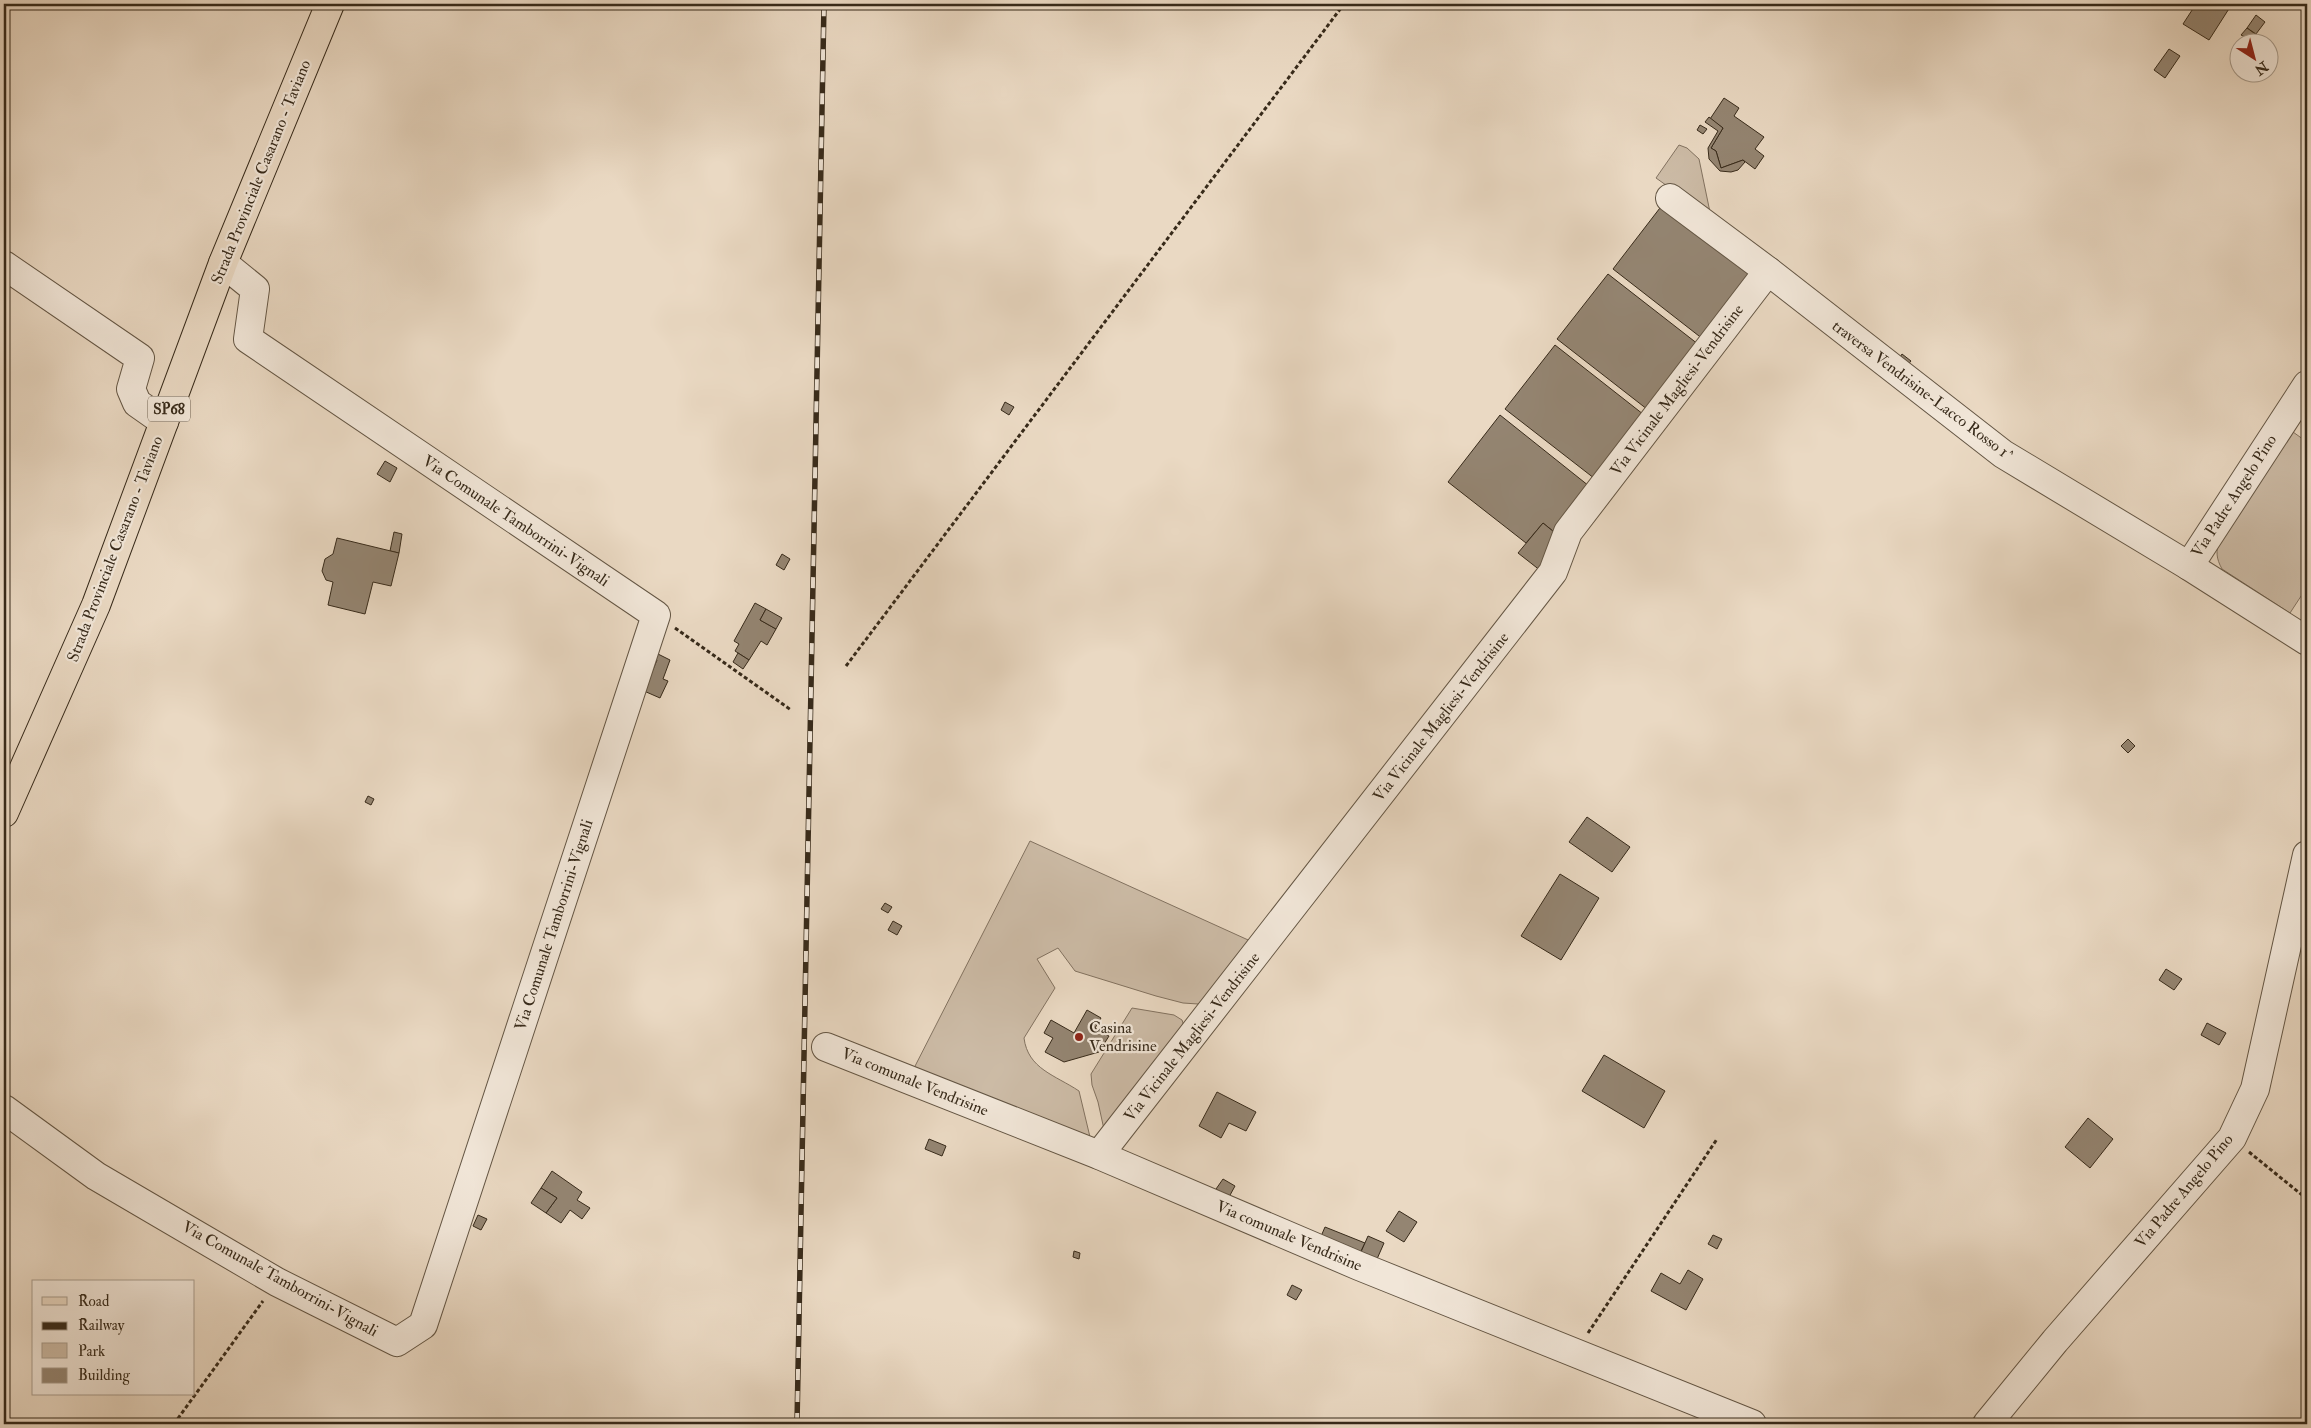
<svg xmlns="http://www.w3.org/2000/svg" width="2311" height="1428" viewBox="0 0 2311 1428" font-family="'IM FELL Double Pica',serif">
  <rect width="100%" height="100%" fill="#ead9c3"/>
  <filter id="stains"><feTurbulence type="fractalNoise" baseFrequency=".004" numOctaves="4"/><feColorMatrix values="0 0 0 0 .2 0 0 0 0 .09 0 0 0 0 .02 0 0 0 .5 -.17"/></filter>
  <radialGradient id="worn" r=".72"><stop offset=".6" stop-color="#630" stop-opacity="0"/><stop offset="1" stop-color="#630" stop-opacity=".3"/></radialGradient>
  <g fill="#ccbba6" stroke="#827260">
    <path d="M1679,145L1687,148L1699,159L1711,217L1656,178Z"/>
    <path d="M2293,432L2307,442V587L2290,613L2222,569C2216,558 2216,552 2219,540Z"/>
    <path d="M1030,841L1257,944L1212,999L1198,1004L1183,1003L1156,996L1075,971L1058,948L1037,959L1055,988L1024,1038C1028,1069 1055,1075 1079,1091L1090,1137L911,1074Z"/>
    <path d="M1132,1008L1174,1015L1182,1020L1184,1026L1105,1134L1098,1102L1092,1085L1091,1074Z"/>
  </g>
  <g fill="#948572" stroke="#372a1a">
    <path d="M2196,4H2232L2209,40L2183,24Z"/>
    <path d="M2256,15L2265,22L2256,34L2247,28Z"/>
    <path d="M2247,28L2258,36L2254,42L2241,35Z"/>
    <path d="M2169,49L2180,56L2165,78L2154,70Z"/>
    <path d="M1724,98L1739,108L1734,116L1764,137L1755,149L1764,156L1755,169L1743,160L1721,168L1716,151L1711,148L1723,128L1710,119Z"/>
    <path d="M1709,117L1723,128L1711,148L1716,151L1721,168L1743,160L1745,162L1738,170L1731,172L1720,171L1709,159L1708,148L1718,131L1705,122Z"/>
    <path d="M1700,125L1707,129L1703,134L1697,130Z"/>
    <path d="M1663,204L1758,277L1708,343L1613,269Z"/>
    <path d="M1608,274L1703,348L1652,413L1557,339Z"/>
    <path d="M1555,345L1648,418L1599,482L1505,409Z"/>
    <path d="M1902,354L1911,361L1904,369L1896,363Z"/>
    <path d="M1005,402L1014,407L1009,415L1001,410Z"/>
    <path d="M1500,415L1594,490L1558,535L1543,523L1526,543L1448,482Z"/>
    <path d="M385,461L397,468L390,482L377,474Z"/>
    <path d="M1543,523L1560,537L1541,571L1518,553Z"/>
    <path d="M394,532L402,534L399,553L390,551Z"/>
    <path d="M337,538L399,553L391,586L373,582L365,614L328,605L333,582L326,580L322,571L325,559L333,554Z"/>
    <path d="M782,554L790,559L784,570L776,565Z"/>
    <path d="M755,603L766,609L760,620L776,629L767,645L761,641L749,660L735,651L739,644L734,641Z"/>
    <path d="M766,609L782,618L776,629L760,620Z"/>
    <path d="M652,651L670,660L663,679L668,681L660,698L644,691L657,660L650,656Z"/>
    <path d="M738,653L749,660L743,669L733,662Z"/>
    <path d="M2128,739L2135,746L2128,753L2121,746Z"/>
    <path d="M368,796L374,799L371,805L365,802Z"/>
    <path d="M1587,817L1630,847L1612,872L1569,842Z"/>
    <path d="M1560,874L1599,898L1561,960L1521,936Z"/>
    <path d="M885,903L892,907L888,913L881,909Z"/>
    <path d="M893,921L902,926L897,935L888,930Z"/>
    <path d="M2166,969L2182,979L2174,990L2159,980Z"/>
    <path d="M1087,1010L1101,1018L1095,1028L1109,1036L1099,1052L1064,1062L1045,1052L1053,1038L1044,1033L1051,1020L1074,1033Z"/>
    <path d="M2207,1023L2226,1033L2219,1045L2201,1035Z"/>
    <path d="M1604,1055L1665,1091L1644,1128L1582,1091Z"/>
    <path d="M1217,1092L1256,1112L1246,1131L1229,1123L1221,1138L1199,1126Z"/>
    <path d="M2088,1118L2113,1139L2090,1168L2065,1147Z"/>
    <path d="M929,1139L946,1146L942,1156L925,1149Z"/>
    <path d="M552,1171L582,1192L577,1200L590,1208L582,1219L570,1210L561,1223L546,1213L557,1198L541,1188Z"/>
    <path d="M1223,1179L1235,1186L1229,1197L1216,1189Z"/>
    <path d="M541,1188L557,1198L546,1213L531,1203Z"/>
    <path d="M1399,1211L1417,1222L1404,1242L1386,1231Z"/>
    <path d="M478,1215L487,1219L481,1230L473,1226Z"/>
    <path d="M1325,1227L1365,1243L1358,1257L1319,1241Z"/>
    <path d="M1713,1235L1722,1239L1717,1249L1708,1244Z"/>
    <path d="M1368,1236L1384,1243L1377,1259L1361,1252Z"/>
    <path d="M1074,1251L1080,1253L1079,1259L1073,1257Z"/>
    <path d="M1688,1270L1703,1279L1686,1310L1651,1291L1661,1273L1680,1284Z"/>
    <path d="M1292,1285L1302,1290L1296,1300L1287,1295Z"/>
  </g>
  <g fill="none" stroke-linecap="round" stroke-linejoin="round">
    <g stroke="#645644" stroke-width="30">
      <g id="minor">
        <path d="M1670,198L1768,271L2003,454L2189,566"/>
        <path d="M4,265L140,358L131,389L137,403L164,422"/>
        <path d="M2307,385L2189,566L2307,641"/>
        <path d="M826,1047L1099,1155L1359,1266L1752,1424"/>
        <path d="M4,1109L96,1176L277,1282L397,1342L423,1325L656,615L248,339L255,289L223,263"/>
        <path d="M1099,1155L1553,572L1568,532L1768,271"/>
        <path d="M1987,1424L2055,1341L2232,1138L2255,1089L2307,855"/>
      </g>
    </g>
    <g stroke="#372a1a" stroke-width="30">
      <path id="major" d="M4,813L96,605L223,263L330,4"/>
    </g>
    <g stroke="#372a1a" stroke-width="3" stroke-dasharray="4 2.5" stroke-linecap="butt">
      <path d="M675,628L791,710"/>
      <path d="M846,666L1344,4"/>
      <path d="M2249,1152L2307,1199"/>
      <path d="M1588,1333L1717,1139"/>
      <path d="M174,1424L263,1301"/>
    </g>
    <use href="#minor" stroke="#f1e6d8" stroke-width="28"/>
    <use href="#major" stroke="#ead9c3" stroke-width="28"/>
    <g stroke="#372a1a" stroke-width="5.5">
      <path id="rail" d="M797,1424L824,4"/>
    </g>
    <use href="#rail" stroke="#f1e6d8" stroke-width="4" stroke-dasharray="11" stroke-linecap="butt"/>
  </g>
  <circle fill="#8f2418" stroke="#f1e6d8" stroke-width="2" cx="1079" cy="1037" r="5"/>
  <g text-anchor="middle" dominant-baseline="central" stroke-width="4.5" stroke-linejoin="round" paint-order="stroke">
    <rect fill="#f1e6d8" stroke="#6f6253" stroke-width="1" x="148" y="396.5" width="42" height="25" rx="4"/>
    <g font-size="15" font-weight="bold" fill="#372a1a">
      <text x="169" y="409">SP68</text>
    </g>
    <g font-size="16" fill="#372a1a" stroke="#f1e6d8">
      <text transform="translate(261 172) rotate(-68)">Strada Provinciale Casarano - Taviano</text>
      <text transform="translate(1677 390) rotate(-53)">Via Vicinale Magliesi-Vendrisine</text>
      <text transform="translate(1923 391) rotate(37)">traversa Vendrisine-Lacco Rosso 1^</text>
      <text transform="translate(2234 496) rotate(-57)">Via Padre Angelo Pino</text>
      <text transform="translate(516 521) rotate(34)">Via Comunale Tamborrini-Vignali</text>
      <text transform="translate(115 549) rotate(-69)">Strada Provinciale Casarano - Taviano</text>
      <text transform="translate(1441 717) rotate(-52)">Via Vicinale Magliesi-Vendrisine</text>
      <text transform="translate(554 925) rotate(-72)">Via Comunale Tamborrini-Vignali</text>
      <text transform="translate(1192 1037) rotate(-52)">Via Vicinale Magliesi-Vendrisine</text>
      <text transform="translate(915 1082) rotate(22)">Via comunale Vendrisine</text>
      <text transform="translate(2184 1191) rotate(-50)">Via Padre Angelo Pino</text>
      <text transform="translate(1289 1236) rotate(23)">Via comunale Vendrisine</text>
      <text transform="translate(280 1279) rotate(29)">Via Comunale Tamborrini-Vignali</text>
    </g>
    <g font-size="16" fill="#372a1a" stroke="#f1e6d8" text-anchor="start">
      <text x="1089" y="1028">Casina<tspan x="1089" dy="18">Vendrisine</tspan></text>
    </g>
  </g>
  <rect width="2311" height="1428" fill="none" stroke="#ead9c3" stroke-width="20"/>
  <rect x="5" y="5" width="2301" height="1418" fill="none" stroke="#372a1a" stroke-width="2.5"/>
  <rect x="10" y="10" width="2291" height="1408" fill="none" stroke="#372a1a"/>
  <rect x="32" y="1280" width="162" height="115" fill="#f1e6d8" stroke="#a79b8c"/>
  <rect x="42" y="1297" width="25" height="8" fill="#ead9c3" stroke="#a79b8c"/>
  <text x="78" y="1306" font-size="15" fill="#372a1a">Road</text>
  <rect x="42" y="1322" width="25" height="8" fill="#372a1a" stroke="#a79b8c"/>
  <text x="78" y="1330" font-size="15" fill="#372a1a">Railway</text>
  <rect x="42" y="1343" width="25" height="15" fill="#ccbba6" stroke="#a79b8c"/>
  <text x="78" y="1356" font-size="15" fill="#372a1a">Park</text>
  <rect x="42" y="1368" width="25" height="15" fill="#948572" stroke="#a79b8c"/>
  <text x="78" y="1380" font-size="15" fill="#372a1a">Building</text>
  <g transform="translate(2254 58) rotate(144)"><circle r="24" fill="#f1e6d8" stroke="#a79b8c"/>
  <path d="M0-4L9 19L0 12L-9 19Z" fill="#8f2418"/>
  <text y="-8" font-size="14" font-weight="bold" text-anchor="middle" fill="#372a1a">N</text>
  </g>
  <rect width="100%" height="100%" filter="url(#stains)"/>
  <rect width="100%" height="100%" fill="url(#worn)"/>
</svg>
